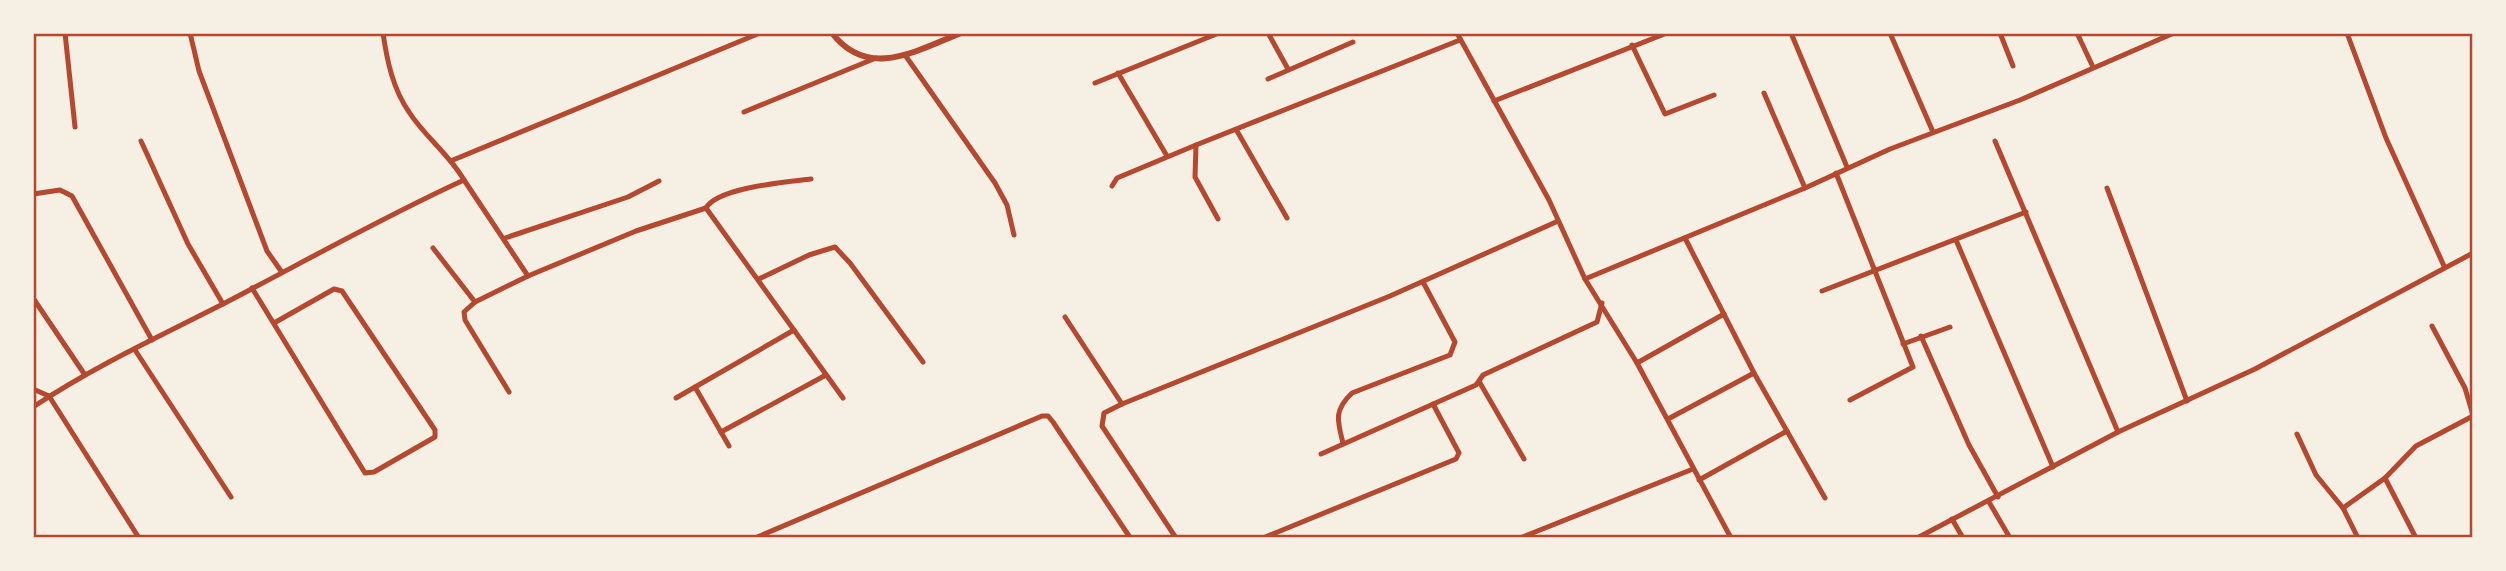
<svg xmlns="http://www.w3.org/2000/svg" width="2506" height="571" viewBox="0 0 2506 571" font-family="Inter,sans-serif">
  <rect width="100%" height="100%" fill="#f6efe4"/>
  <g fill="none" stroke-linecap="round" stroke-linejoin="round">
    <g stroke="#b5482f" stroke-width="5">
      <path d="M65,33L75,127"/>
      <path d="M190,33L199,71L267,251L281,271"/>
      <path d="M1268,33L1288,69"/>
      <path d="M1457,33L1549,200L1585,279L1637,363L1731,538"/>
      <path d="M1791,33L1847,167"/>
      <path d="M1890,33L1933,132"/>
      <path d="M2000,33L2013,66"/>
      <path d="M2077,33L2093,67"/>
      <path d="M2347,33L2386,138L2444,266"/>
      <path d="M1632,45L1665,114L1714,95"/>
      <path d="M905,55L995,183L1007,205L1014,235"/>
      <path d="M1118,73L1167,156"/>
      <path d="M1268,79L1353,42"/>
      <path d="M1095,83L1219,33"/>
      <path d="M1764,93L1805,188"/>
      <path d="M1494,101L1667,33"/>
      <path d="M744,112L876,58"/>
      <path d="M1237,131L1287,218"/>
      <path d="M141,141L188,244L223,304"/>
      <path d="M1995,141L2118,432"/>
      <path d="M453,160L760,33"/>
      <path d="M1836,173L1913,367L1850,400"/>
      <path d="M464,180L528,276L475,302L464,312L465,320L509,392"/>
      <path d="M1112,186L1117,178L1196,145"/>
      <path d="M2107,188L2187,401"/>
      <path d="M33,194L60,190L72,196L152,340"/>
      <path d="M706,208C718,187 788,182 811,179"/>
      <path d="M1218,219L1195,177L1196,145L1460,40"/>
      <path d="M505,238L628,197L659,181"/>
      <path d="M1685,238L1754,373L1825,498"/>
      <path d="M1956,240L2053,467"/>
      <path d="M433,248L475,302"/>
      <path d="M528,276L636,231L706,208L843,398"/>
      <path d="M759,279L809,255L835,247L850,263L923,362"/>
      <path d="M1585,279L1805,188L1890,149L2020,100L2174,33"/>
      <path d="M252,288L365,473L374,472L435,437V430L342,291L334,289L274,323"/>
      <path d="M1822,291L2026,212"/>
      <path d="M33,298L85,375"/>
      <path d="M1065,317L1122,404L1390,296L1556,222"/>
      <path d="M2432,326L2465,388L2473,415"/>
      <path d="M1921,336L1969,445L1998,497"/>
      <path d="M1903,344L1950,327"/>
      <path d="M135,350L231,497"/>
      <path d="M1637,363L1724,314"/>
      <path d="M1480,383L1524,459"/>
      <path d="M695,387L729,446"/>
      <path d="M33,389L49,396L139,538"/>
      <path d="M676,398L794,330"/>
      <path d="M1122,404L1104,413L1102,426L1176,538"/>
      <path d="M33,407C93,367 158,337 221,305C302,263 381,218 464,180C449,154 425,137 409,112C393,89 387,61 383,33"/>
      <path d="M1668,419L1754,373"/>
      <path d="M721,432L826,375"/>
      <path d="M2297,434L2316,475L2343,508L2358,538"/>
      <path d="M1343,443C1337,420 1334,410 1352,393L1450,355L1455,342L1423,282"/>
      <path d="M1321,454L1476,385L1483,375L1597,322L1602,303"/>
      <path d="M2385,478L2416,538"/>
      <path d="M1699,480L1787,431"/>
      <path d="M1989,502L2010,538"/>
      <path d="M2343,508L2385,478L2416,446L2473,416"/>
      <path d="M1952,519L1963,538"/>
      <path d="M755,538L1042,416H1048L1053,422L1129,536"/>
      <path d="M1263,538L1456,459L1459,453L1433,404"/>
      <path d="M1520,538L1693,469"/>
      <path d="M1917,538L2118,432L2255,369L2473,253"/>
    </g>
    <path stroke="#b5482f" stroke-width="6" d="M832,33C868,80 916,51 961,33"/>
  </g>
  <rect width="2506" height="571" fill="none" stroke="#f6efe4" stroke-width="70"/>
  <rect x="35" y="35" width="2436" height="501" fill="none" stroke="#b5482f" stroke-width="2.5"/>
</svg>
